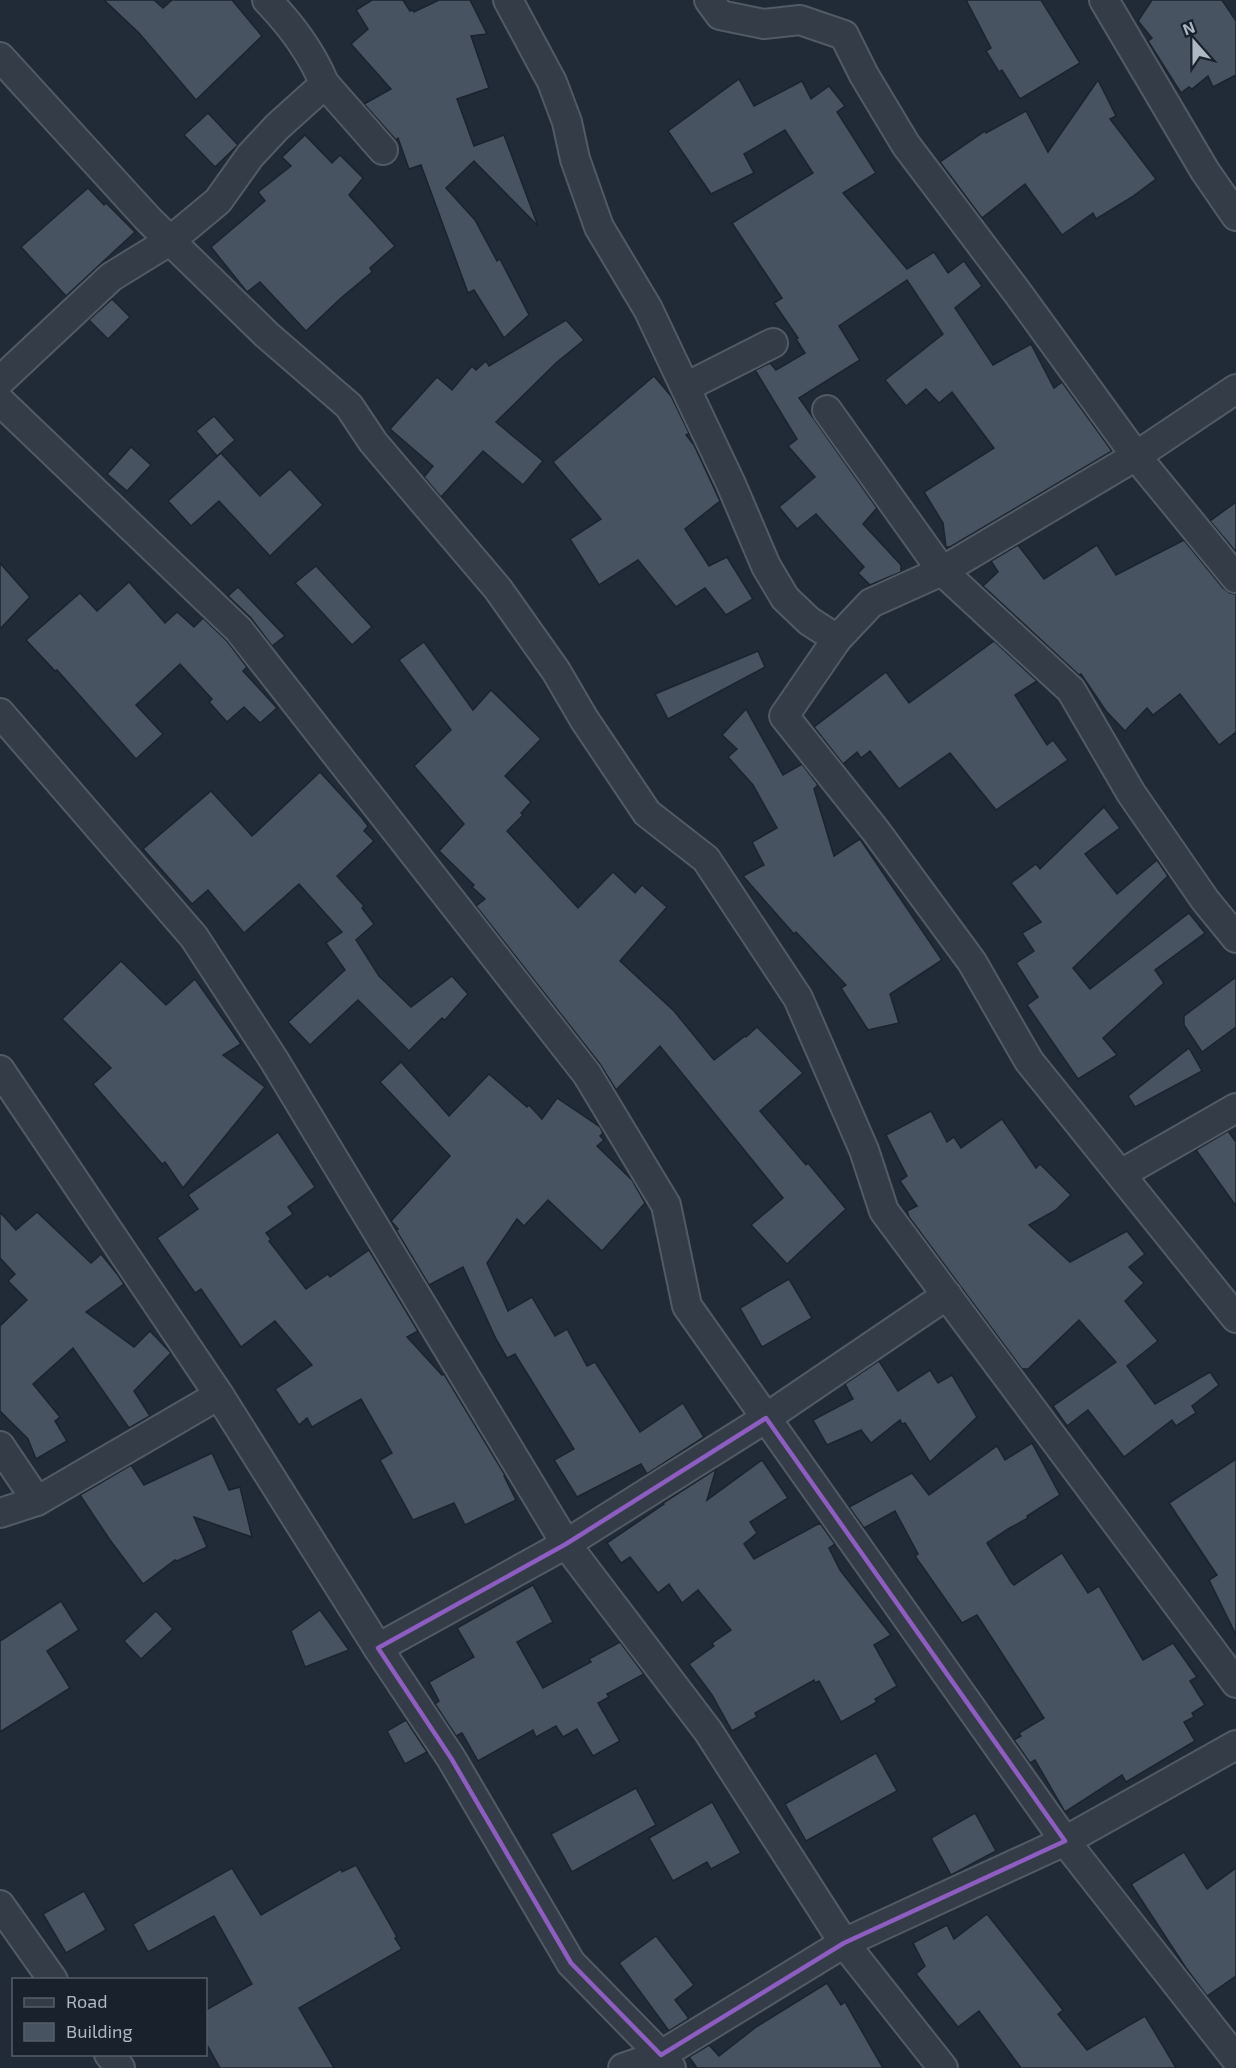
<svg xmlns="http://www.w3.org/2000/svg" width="1236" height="2068" viewBox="0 0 1236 2068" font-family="'Exo 2',sans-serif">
  <rect width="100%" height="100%" fill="#202b37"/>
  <g fill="#475360" stroke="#1b242e" stroke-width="1.5">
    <path d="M104,0H154L163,8L172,0H232L262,36L196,100L139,33Z"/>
    <path d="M372,0H403L410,11L413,10L414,12L439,0H470L487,34L471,36L489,88L457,99L474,146L504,135L538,226L474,161L446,188L475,220L497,261L500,259L529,315L504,338L474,290L468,293L421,165L409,169L398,138L396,140L364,104L391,89L351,44L368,29L356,10Z"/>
    <path d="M966,0H1041L1080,63L1020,99L1002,70L999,72L986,51L991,48Z"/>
    <path d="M1152,0H1222L1236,21V75L1213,87L1208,76L1192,89L1189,87L1181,93L1148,41L1152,38L1138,21Z"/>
    <path d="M739,79L754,106L802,81L811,99L829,86L845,106L837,112L876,173L843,193L907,269L934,252L948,273L964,261L982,286L955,308L993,365L1031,344L1054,388L1062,382L1112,451L950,547H946L943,523L924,492L994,448L952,392L939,403L926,389L906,406L885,380L943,334L907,280L839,326L860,360L799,398L877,508L863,524L901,565V572L870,585L858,573L864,567L816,514L797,529L779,507L815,477L788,446L797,439L755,370L770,363L776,370L805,353L796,339L798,338L774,303L782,298L732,223L813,173L785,130L744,154L754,173L711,194L668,131Z"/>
    <path d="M1098,80L1116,116L1110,119L1156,179L1132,197L1096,219L1093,213L1062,235L1025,184L982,218L940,162L985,131L986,133L1026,111L1048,152Z"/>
    <path d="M208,113L238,145L215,167L184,135Z"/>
    <path d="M305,135L332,163L340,155L363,178L349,195L395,246L370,268L372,272L341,298L306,331L260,282L247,292L211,247L265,201L258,192L291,166L282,157Z"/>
    <path d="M88,188L104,205L106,203L135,232L66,296L21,247Z"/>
    <path d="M112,299L130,317L108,339L89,320Z"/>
    <path d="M566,320L584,340L556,363L496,422L543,461L523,485L483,451L441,497L424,477L433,466L390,429L437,377L452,390L472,366L476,370L486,361L489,366Z"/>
    <path d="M654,376L671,396L689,433L686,435L694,445L720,501L685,529L709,566L727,557L753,599L726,615L705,588L676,607L638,560L599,585L570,539L601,519L553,462Z"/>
    <path d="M214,416L235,440L217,456L196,431Z"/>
    <path d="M131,447L151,465L127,491L107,474Z"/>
    <path d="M221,453L260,496L290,469L323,505L270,556L219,501L191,526L168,501Z"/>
    <path d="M1236,502V552L1210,521Z"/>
    <path d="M1184,540L1223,588L1230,593L1236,594V732L1219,745L1180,694L1153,715L1147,708L1125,731L1106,711L1081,674L1079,675L983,586L998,572L991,561L1018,545L1044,579L1097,545L1116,575Z"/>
    <path d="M0,563L30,597L0,629Z"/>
    <path d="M316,566L372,627L352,645L295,583Z"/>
    <path d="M129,582L165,623L177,612L194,627L203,618L227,641L247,667L243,671L277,708L260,723L244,707L227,722L209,702L212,699L180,664L136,705L163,734L136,759L57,670L55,671L26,640L80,593L97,611Z"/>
    <path d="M238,587L285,636L272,646L251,618L228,596Z"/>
    <path d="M994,641L1037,681L1015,695L1047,745L1053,740L1068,760L996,810L950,753L899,789L870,751L861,758L857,752L843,764L814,727L886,672L909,703Z"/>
    <path d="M424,642L473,710L491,690L541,739L505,776L531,802L521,813L523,815L507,831L578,908L613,872L635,893L642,885L667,907L620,961L674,1011L714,1060L745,1036L746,1037L757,1027L803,1073L760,1111L806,1165L808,1163L846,1209L787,1264L751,1225L783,1198L660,1046L616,1090L600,1064L476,906L485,899L472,887L474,885L439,851L464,824L414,766L451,730L399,660Z"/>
    <path d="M758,651L765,667L668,719L655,694Z"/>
    <path d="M746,709L783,775L802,764L818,785L814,789L834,856L860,839L942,960L890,994L899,1023L868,1030L841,988L846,985L796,932L794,934L743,876L764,865L752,842L777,828L753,785L728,757L737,749L722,735Z"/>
    <path d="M320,772L362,818L368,826L364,831L374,841L337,876L364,906L362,908L374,924L356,940L379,976L411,1007L452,976L468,994L445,1020L442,1018L409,1051L358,1000L310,1045L288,1022L345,970L326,943L342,932L299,884L244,933L208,890L192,904L143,849L211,791L252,836Z"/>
    <path d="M1104,807L1120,828L1085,854L1117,894L1157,860L1168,876L1073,968L1090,989L1189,913L1205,933L1155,970L1164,983L1103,1038L1117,1055L1078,1079L1027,1005L1038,997L1016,963L1034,951L1022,933L1041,922L1011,883L1036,864L1040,869Z"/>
    <path d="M121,961L166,1005L195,979L241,1044L223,1055L265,1087L183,1188L165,1162L162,1164L93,1084L111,1068L62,1019Z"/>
    <path d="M1236,977V1027L1202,1052L1184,1025V1016Z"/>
    <path d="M1189,1048L1202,1071L1135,1107L1128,1096Z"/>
    <path d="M401,1062L449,1116L489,1074L527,1107L529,1105L542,1119L557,1098L600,1127L603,1133L600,1136L604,1140L597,1146L632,1180L645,1203L602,1251L548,1200L524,1226L517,1219L487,1263L508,1311L532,1297L555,1336L567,1329L587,1366L595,1362L640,1432L683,1403L704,1437L647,1474L641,1464L577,1497L554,1460L574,1449L515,1354L507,1358L496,1339L463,1267L429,1285L396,1230L398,1229L391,1221L450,1156L380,1082Z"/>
    <path d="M931,1111L947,1142L954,1137L961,1148L1002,1119L1036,1168L1040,1164L1071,1195L1056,1210L1029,1225L1070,1262L1127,1231L1145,1254L1129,1267L1144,1283L1125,1301L1158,1341L1127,1366L1155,1404L1210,1372L1219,1385L1192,1406L1196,1413L1176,1426L1172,1420L1124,1457L1088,1410L1067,1426L1053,1406L1116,1362L1079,1320L1028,1369H1022L909,1217L907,1211L917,1206L900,1181L907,1176L886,1135Z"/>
    <path d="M1228,1131L1236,1142V1206L1196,1150Z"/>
    <path d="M278,1132L315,1187L288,1207L293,1214L266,1233L271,1239L269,1241L306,1289L328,1274L330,1277L369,1250L418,1331L407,1337L442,1375L444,1374L505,1475L504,1476L516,1500L465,1525L454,1503L413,1520L380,1460L392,1453L361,1399L312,1427L307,1418L299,1425L275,1389L312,1365L275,1321L241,1347L201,1289L195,1293L157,1238L198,1209L188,1195Z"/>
    <path d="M0,1212L16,1230L37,1212L91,1263L101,1254L118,1275L124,1284L86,1312L134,1347L150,1331L171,1353L134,1391L150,1416L129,1428L73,1348L33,1384L60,1417L55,1421L67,1441L36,1459L28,1439L0,1411V1326L27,1300L8,1281L15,1274L0,1258Z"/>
    <path d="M789,1279L812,1318L762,1347L740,1308Z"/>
    <path d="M879,1361L898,1391L930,1370L938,1383L952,1375L977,1417L930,1462L905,1423L902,1424L900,1420L871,1443L861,1430L827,1445L813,1420L853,1399L845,1384Z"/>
    <path d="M1032,1443L1060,1495L1027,1516L1028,1518L1008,1529L987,1543L1011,1582L1014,1585L1062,1553L1088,1593L1099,1586L1143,1660L1173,1643L1197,1677L1190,1681L1205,1705L1192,1713L1194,1717L1184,1722L1195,1741L1126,1782L1122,1775L1065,1812L1035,1760L1030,1763L1014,1740L1021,1736L1019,1733L1044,1718L977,1615L962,1623L915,1556L918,1554L895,1511L864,1528L849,1507L912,1473L929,1495L997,1446L1005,1460Z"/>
    <path d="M212,1453L229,1490L240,1487L252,1537L194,1517L207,1547L177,1561L175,1560L143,1584L110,1540L80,1495L131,1465L144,1485Z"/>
    <path d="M1236,1459V1635L1209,1580L1217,1575L1169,1503Z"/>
    <path d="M762,1460L788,1498L750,1522L757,1533L744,1544L754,1559L820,1523L835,1544L829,1548L840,1570L891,1635L874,1645L897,1686L875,1699L877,1702L841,1722L819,1681L815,1683L814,1680L755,1713L757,1717L732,1731L712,1695L689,1664L714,1646L712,1643L731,1630L698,1590L682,1603L669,1584L658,1593L630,1557L621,1563L607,1543L664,1504L663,1503L716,1469L707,1500Z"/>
    <path d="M533,1585L553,1622L517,1642L543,1688L591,1662L589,1659L620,1642L644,1674L607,1694L609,1697L598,1703L620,1741L593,1756L577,1729L563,1737L556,1726L536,1737L533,1730L478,1761L462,1733L456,1736L435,1704L439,1701L429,1682L474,1657L457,1628Z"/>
    <path d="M61,1601L79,1630L47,1651L70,1688L0,1732V1641Z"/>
    <path d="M320,1610L349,1650L305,1667L291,1631Z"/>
    <path d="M156,1611L173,1629L141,1659L124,1641Z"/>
    <path d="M406,1720L427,1752L405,1764L387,1731Z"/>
    <path d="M876,1753L897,1791L806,1841L785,1804Z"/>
    <path d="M636,1788L656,1825L572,1872L551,1834Z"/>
    <path d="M712,1802L741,1853L711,1869L707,1862L673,1881L649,1838Z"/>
    <path d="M975,1813L996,1851L951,1875L931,1838Z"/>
    <path d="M1184,1852L1207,1889L1236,1868V1976L1207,1996L1186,1968L1131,1884Z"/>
    <path d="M356,1865L397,1937L395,1938L402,1949L299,2008L334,2068H220L206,2043V2010L252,1984L214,1916L148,1952L133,1924L232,1868L261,1915L341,1869L342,1872Z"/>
    <path d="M84,1891L106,1930L66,1953L43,1914Z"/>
    <path d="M987,1914L1063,2010L1058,2014L1087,2050L1145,2016L1176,2068H1021L979,2011L958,2027L916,1974L925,1966L913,1943L947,1925L954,1939Z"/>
    <path d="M656,1936L694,1985L675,2000L688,2017V2019L669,2031L619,1963Z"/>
    <path d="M827,1983L841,2005L845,2002L883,2068H697L689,2057L709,2045L719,2056L756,2027Z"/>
  </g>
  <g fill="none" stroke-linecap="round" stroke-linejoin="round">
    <g stroke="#515b65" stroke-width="32">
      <g id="street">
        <path d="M508,0L552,82L567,122L575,159L599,227L648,309L731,484L766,566L785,598L809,621L837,639"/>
        <path d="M709,0L720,15L764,24L800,20L844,35L864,75L906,145L1017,292L1136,456L1236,578"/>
        <path d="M1104,0L1205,171L1236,216"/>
        <path d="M0,57L149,220L267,335L349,406L373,442L498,589L556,671L584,719L647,813L706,859L798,998L864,1150L884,1211L1236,1683"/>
        <path d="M324,83L383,150"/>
        <path d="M0,381L111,277L171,240L218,201L250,156L277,127L317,91L324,83C311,51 291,25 267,0"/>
        <path d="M686,387L773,343"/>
        <path d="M1236,389L1136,456L942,571L871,603L837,639L784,716L875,830L972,962L1029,1061L1236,1318"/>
        <path d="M0,401L239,630L587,1074L666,1205L687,1306L1065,1841L1236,2059"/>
        <path d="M827,410L942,571L1071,690L1131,793L1205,900L1236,938"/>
        <path d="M0,713L194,937L274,1060L566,1544L708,1731L844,1943L943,2068"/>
        <path d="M0,1070L219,1395L378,1648L451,1758L571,1963L661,2055L671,2068"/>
        <path d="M1121,1174L1236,1108"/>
        <path d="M0,1446L37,1501"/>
        <path d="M0,1513L37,1501L219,1395"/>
        <path d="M378,1648L566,1544L766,1418L947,1295"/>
        <path d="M0,1905L53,1980"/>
        <path d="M109,2054L120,2068"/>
        <path d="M623,2068L661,2055L844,1943L1065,1841L1236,1745"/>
      </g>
    </g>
    <use href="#street" stroke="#343d47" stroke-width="28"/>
  </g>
  <path fill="none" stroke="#8d5dc1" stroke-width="4.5" stroke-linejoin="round" d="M766,1418L1065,1841L844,1943L661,2055L571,1963L451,1758L378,1648L566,1544Z"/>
  <rect x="12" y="1978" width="195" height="78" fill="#19222c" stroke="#555e69" stroke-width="1.5"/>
  <rect x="24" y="1998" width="30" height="9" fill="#343d47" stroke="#555e69" stroke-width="1.5"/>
  <text x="66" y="2008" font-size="18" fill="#aeb8c4">Road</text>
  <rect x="24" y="2023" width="30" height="18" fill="#475360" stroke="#555e69" stroke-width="1.5"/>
  <text x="66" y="2038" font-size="18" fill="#aeb8c4">Building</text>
  <g transform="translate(1194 42) rotate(339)" stroke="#19222c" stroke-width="4.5" paint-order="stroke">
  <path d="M0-4.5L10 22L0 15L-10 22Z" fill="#aeb8c4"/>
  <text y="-9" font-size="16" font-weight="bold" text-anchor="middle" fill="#aeb8c4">N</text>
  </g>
</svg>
